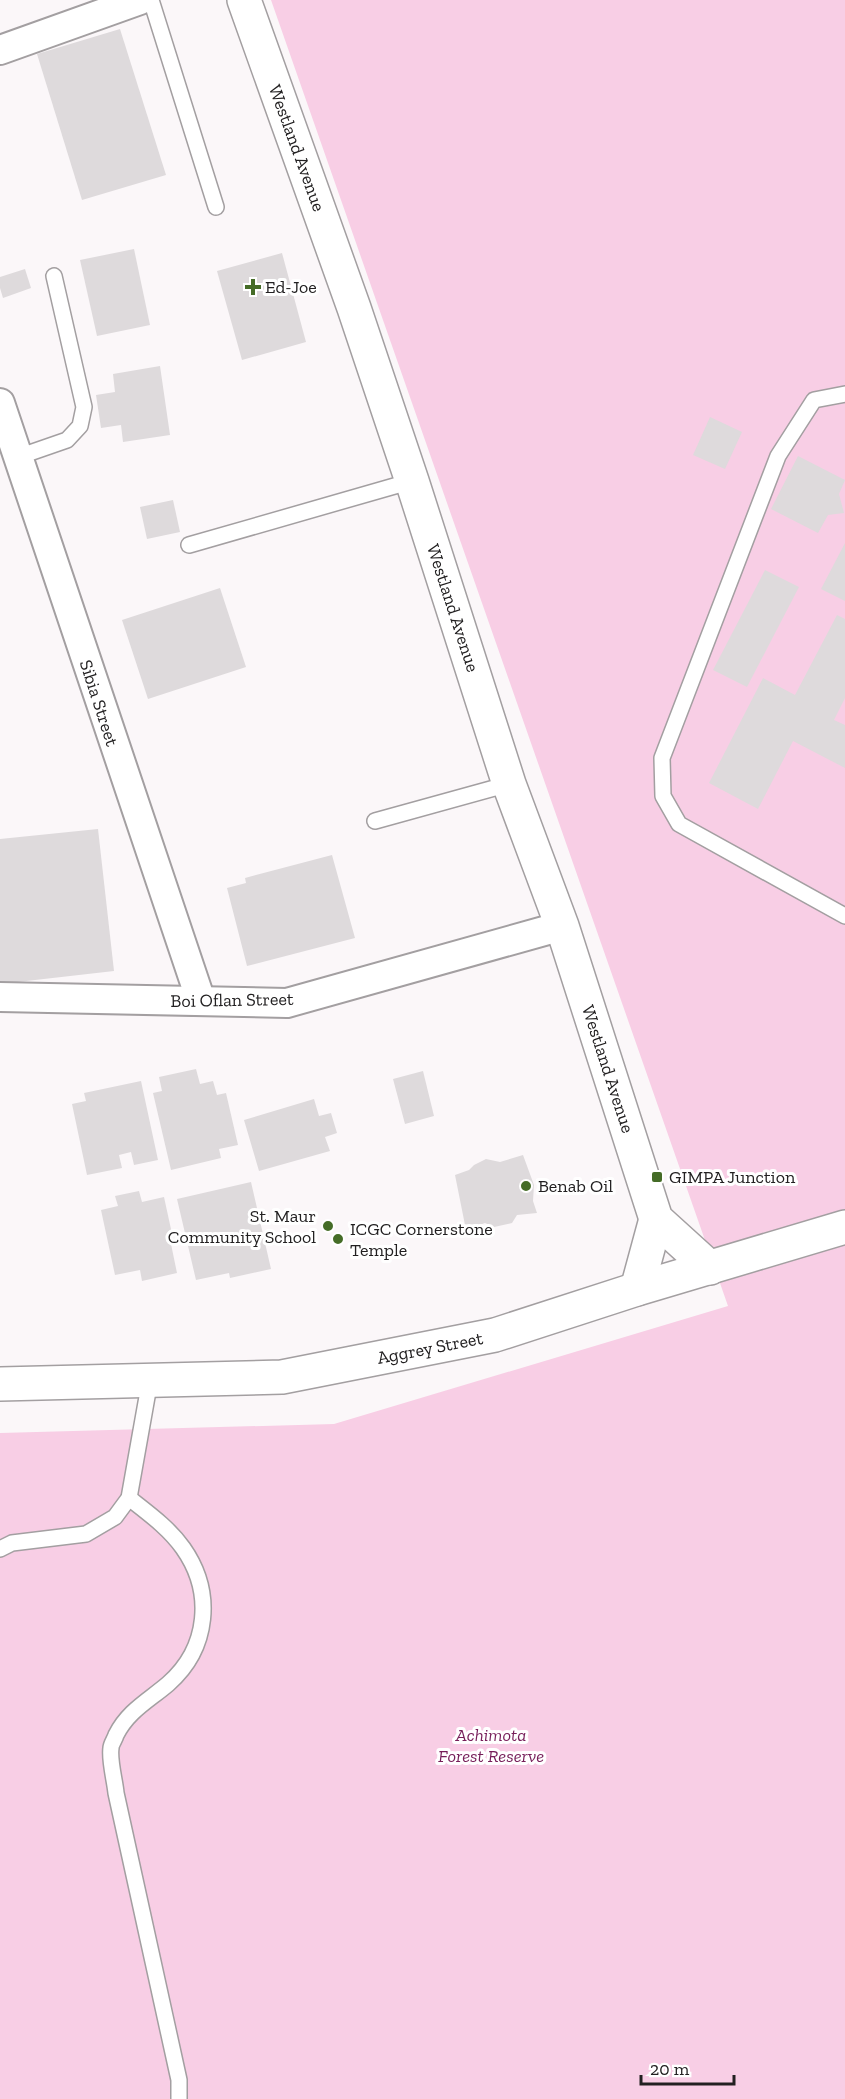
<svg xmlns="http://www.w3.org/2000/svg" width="845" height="2099" viewBox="0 0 845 2099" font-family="'Zilla Slab',serif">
  <rect width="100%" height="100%" fill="#fbf7f9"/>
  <path fill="#f8cee5" d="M271,0H845V2099H0V1433L334,1424L728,1306Z"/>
  <g fill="#dedadc">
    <path d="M120,29L166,175L82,200L37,54Z"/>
    <path d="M134,249L150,325L97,336L80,260Z"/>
    <path d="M282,253L306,342L242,360L217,271Z"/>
    <path d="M25,269L31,288L3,298L0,288V277Z"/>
    <path d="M160,366L170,435L123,442L121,425L101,428L96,395L115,392L113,374Z"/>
    <path d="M710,417L742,432L725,469L693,455Z"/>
    <path d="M798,456L845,480L839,494L844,513L828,515L818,533L771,509Z"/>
    <path d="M173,500L180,532L147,539L140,507Z"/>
    <path d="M845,543V601L821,589Z"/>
    <path d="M765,570L799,587L747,687L713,670Z"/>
    <path d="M220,588L246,667L148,699L122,620Z"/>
    <path d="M837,615L845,619V698L834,720L845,725V768L793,741L758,809L709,783L763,678L795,695Z"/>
    <path d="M98,829L114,971L0,984V839Z"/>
    <path d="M332,855L355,938L247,966L227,888L246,883L245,878Z"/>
    <path d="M196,1069L200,1084L213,1081L217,1095L226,1093L238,1145L219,1149L221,1158L171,1170L153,1093L162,1091L159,1077Z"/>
    <path d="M423,1071L434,1116L405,1124L393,1079Z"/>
    <path d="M141,1081L158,1160L134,1165L131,1152L119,1155L122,1168L87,1175L72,1104L86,1101L84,1093Z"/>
    <path d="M314,1099L319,1116L331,1113L337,1133L325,1137L330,1151L259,1171L244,1120Z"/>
    <path d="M523,1155L534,1185L533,1201L537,1213L517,1215L512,1223L494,1227L485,1223L466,1230L455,1175L469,1170L474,1165L486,1159L500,1162Z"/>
    <path d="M251,1182L271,1269L230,1278L229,1273L196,1280L177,1199Z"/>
    <path d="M139,1191L142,1202L164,1197L174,1243L171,1244L177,1273L142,1281L140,1270L115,1275L101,1210L118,1206L115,1196Z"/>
  </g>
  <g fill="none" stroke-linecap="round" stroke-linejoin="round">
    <g stroke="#a39fa1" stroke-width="18">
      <g id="service">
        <path d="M151,0L216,207"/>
        <path d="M845,394L814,400L778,456L662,758L663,796L679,824L845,916"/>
        <path d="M18,457L67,440L80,426L84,407L54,276"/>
        <path d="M189,545L412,481"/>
        <path d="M375,821L509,784"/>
        <path d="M129,1498C148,1513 169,1528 183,1548C214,1592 209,1648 168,1684C148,1701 128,1711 116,1735C115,1739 111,1744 111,1748C109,1760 115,1781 116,1793L179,2080V2099"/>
        <path d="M0,1549L12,1543L86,1534L115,1517L129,1498L150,1380"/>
      </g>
    </g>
    <g stroke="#a39fa1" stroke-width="32">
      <g id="minor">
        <path d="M0,50L140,0"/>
        <path d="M0,403L201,1001"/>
        <path d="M0,997L287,1003L562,926"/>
      </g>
    </g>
    <g stroke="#a39fa1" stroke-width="36">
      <g id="tertiary">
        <path d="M244,0L354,308L412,481L509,784L562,926L656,1219L710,1268"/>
        <path d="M637,1289L656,1219"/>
      </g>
    </g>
    <g stroke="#a39fa1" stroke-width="36">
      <path id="secondary" d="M0,1384L282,1377L495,1335L637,1289L845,1227"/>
    </g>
    <use href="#service" stroke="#fff" stroke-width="15"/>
    <use href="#minor" stroke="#fff" stroke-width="28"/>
    <use href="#tertiary" stroke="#fff" stroke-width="33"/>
    <use href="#secondary" stroke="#fff" stroke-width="33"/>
  </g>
  <g fill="#456c27" stroke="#fff" stroke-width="2">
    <path d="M250 278h6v6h6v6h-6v6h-6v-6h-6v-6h6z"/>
    <rect x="651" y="1171" width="12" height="12" rx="3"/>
    <circle cx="526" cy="1186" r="6"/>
    <circle cx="328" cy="1226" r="6"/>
    <circle cx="338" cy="1239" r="6"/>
  </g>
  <g text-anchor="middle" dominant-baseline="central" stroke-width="6" stroke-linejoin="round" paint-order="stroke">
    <g font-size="18" fill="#222021" stroke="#fff">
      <text transform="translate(297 148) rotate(70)">Westland Avenue</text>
      <text transform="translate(453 608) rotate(72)">Westland Avenue</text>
      <text transform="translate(99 703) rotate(72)">Sibia Street</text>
      <text transform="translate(232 1000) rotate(-1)">Boi Oflan Street</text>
      <text transform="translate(608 1069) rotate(72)">Westland Avenue</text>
      <text transform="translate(430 1348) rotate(-11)">Aggrey Street</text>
    </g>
    <g font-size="18" fill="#222021" stroke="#fff" text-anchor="start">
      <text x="265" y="287">Ed-Joe</text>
      <text x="669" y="1177">GIMPA Junction</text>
      <text x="538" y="1186">Benab Oil</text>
      <text x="316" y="1216" text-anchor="end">St. Maur<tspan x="316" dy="21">Community School</tspan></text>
      <text x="350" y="1229">ICGC Cornerstone<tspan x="350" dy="21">Temple</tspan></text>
    </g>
    <g font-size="18" font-style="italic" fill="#761d59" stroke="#fff">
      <text x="491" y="1735">Achimota<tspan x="491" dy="21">Forest Reserve</tspan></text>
    </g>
  </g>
  <path d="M641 2075v9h93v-9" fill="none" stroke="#222021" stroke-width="3"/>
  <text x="650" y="2075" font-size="18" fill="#222021" stroke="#ffffff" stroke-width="4.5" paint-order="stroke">20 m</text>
</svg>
